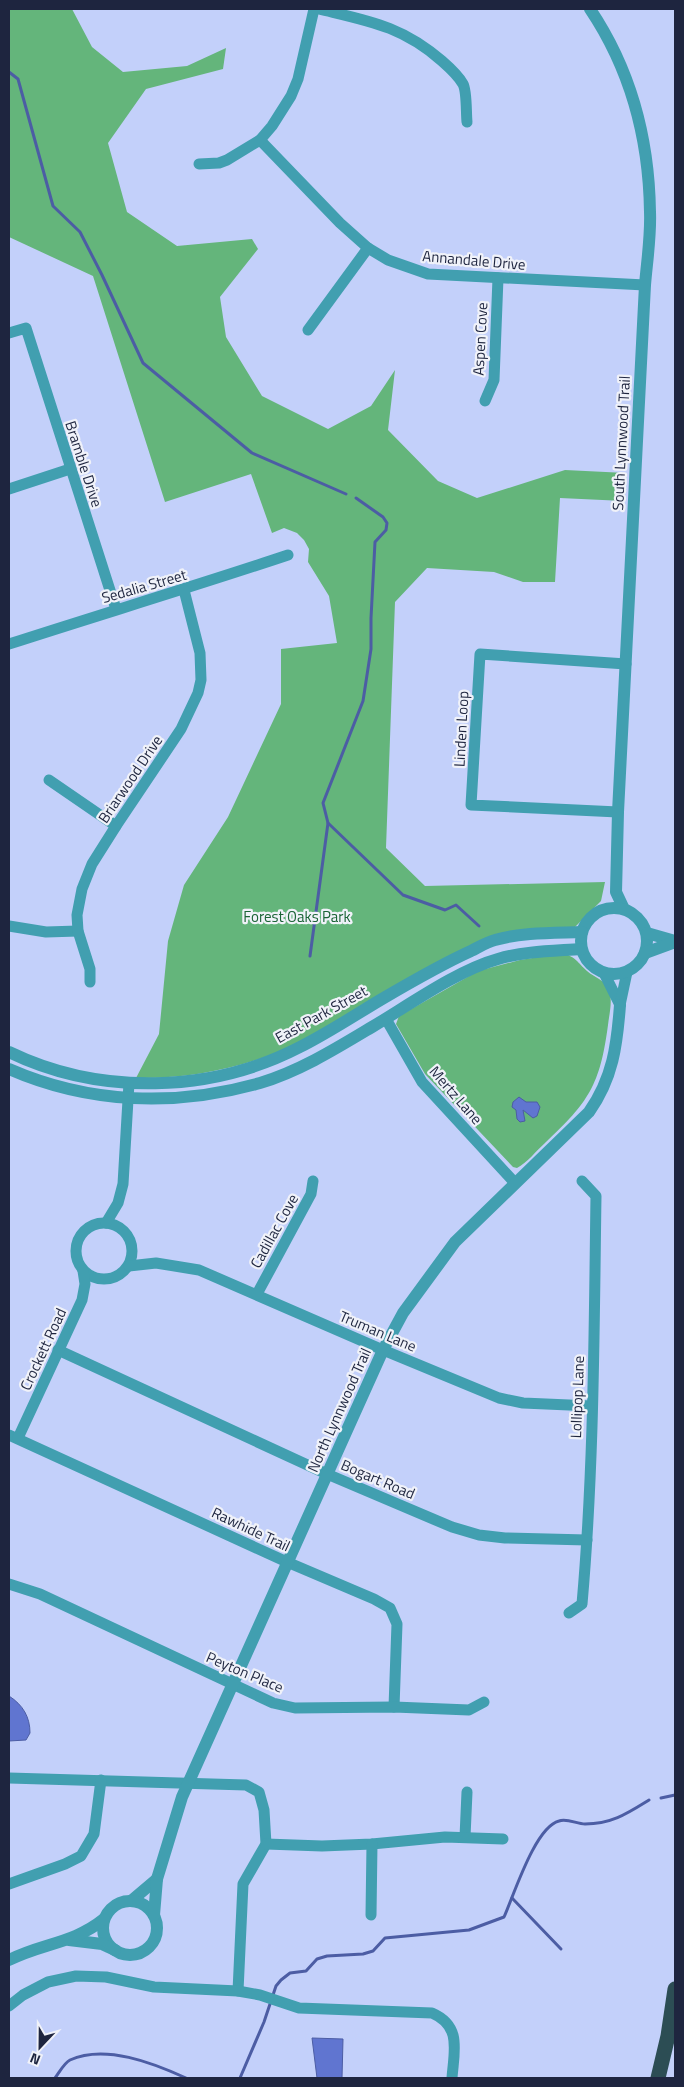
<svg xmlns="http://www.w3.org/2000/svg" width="684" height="2087" viewBox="0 0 684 2087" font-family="'Titillium Web',sans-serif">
  <rect width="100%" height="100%" fill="#c3d0fa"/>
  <g fill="#64b57b">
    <path d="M9,9H72L92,47L123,72L187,66L226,48L223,69L146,89L108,143L127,212L177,246L252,239L258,249L220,297L226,337L262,396L328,429L371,406L395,370L388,430L438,481L477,498L565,470L626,473L624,501L560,498L555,582H523L494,572L427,568L395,602L386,848L425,886L605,882L601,901L575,927L511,933L299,1044C245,1067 194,1079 136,1078L159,1034L168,941L184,885L228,817L281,704V649L337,643L329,596L308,562L309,549L304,540L297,533L284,528L272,533L251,474L165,502L93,276L9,237Z"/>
    <path d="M563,953C577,958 577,962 587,971C595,978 606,980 609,991C613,1001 609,1015 608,1025C600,1085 589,1102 545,1143C536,1151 527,1163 517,1168L513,1167L425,1074L396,1024L399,1016L478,971L520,960Z"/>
  </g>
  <g fill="#6075d0" stroke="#4c5da4">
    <path d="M519,1097L526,1102H537L540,1107L537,1116L533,1118L523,1110L525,1121L520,1122L517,1119L516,1110L512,1107L513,1102Z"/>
    <path d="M9,1696C23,1705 30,1717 30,1733L26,1740L9,1741Z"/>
    <path d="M312,2038L343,2039L342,2078H317Z"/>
  </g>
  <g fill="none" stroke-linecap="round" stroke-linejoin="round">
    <g stroke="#4c5da4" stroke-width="3">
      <path d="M9,72L18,79L53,206L80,232L102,275L143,363L252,453L346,494"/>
      <path d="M328,823L403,895L445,910L456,905L479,926"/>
      <path d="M310,956L328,823L323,803L363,701L371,649V618L375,542L386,530L387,523L383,517L356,498"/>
      <path d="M661,1798L675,1795"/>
      <path d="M512,1898L561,1949"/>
      <path d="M55,2078C59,2073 64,2063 70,2060C105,2044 153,2063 186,2078"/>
      <path d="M240,2078L264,2022L276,1986L281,1980L290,1973L306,1971L317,1959L327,1956L363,1954L373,1951L385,1938L469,1930L504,1917C514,1895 535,1827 559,1821C567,1818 577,1824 585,1824C612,1824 628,1813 649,1800"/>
    </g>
    <g stroke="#419fb0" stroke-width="11">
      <path d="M319,9C369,21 402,26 442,61C450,68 458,75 463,84C467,91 466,113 467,122"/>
      <path d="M260,140L340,223L368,248L388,260L428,274L645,285"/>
      <path d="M199,164L219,163L227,160L260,140L272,126L291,96L298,79L314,9"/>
      <path d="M308,330L368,248"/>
      <path d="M9,333L26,328L116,609"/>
      <path d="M485,401L494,380L498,278"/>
      <path d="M9,489L70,469"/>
      <path d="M9,644C102,614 195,586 288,555"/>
      <path d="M49,780L116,826"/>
      <path d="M618,812L471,805L480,654L626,664"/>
      <path d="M9,926L46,932L78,931"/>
      <path d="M604,973L620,1005"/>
      <path d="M90,982V969L78,931L77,915L82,889L92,864L116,826L181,729L198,693L201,680L200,653L184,590"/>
      <path d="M620,1005L627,972"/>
      <path d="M386,1019L422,1082L515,1183"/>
      <circle cx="104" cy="1251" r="28"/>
      <path d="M106,1223L118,1203L123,1184L129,1083"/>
      <path d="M129,1266L156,1263L199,1270L383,1350L499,1398L523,1403L592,1406"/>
      <path d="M257,1294L311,1194L313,1181"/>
      <path d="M58,1350L327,1474L452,1527L479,1535L505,1538L587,1540"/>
      <path d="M9,1435L287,1562L374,1599L390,1608L397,1624L394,1707"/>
      <path d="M18,1438L82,1300L85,1284L83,1271"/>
      <path d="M9,1584L40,1594L273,1703L295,1708L394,1707L469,1710L484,1702"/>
      <path d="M569,1613L582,1604C594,1468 594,1332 596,1196L582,1181"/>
      <path d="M9,1778L246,1785L259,1792L264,1810L266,1844L243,1884L238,1991"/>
      <path d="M465,1837L467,1792"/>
      <path d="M266,1844L322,1846L372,1844L445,1837L503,1839"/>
      <path d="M9,1884L65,1864L81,1856L94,1834L101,1780"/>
      <path d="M371,1915L372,1844"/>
      <path d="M9,2006L23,1995L48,1982L76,1976L106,1977L154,1987L238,1991L260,1995L299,2008L432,2013C462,2026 454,2051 452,2078"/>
    </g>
    <g stroke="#419fb0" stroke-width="12">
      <path d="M590,9C631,70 649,139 650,212C651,236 647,261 645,285L618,812L616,892L624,909"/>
      <circle cx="614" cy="941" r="33"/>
      <path d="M647,933L675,941"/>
      <path d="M645,953L675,942"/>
      <path d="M9,1052C100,1096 211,1093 300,1047C328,1033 355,1015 382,999C411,982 440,965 471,951C479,947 487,942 495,940C523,932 553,933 582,932"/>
      <path d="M9,1069C89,1104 176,1107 260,1083C300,1071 337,1048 372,1027C409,1005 458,970 498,959C525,951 554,951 581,949"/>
      <path d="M131,1901L157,1879"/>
      <circle cx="130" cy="1928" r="27"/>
      <path d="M154,1915L157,1879L182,1797L383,1350L403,1313L455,1242L589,1112C613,1078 617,1045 620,1005"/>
      <path d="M69,1940L102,1944L115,1950"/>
      <path d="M9,1960C42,1943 73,1944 104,1919"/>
    </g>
    <path stroke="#2c4d54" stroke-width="15" d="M658,2078L668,2036L675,1989"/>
  </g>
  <g text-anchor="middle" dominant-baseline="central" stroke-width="4.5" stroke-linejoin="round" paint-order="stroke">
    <g font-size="15" fill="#1e253f" stroke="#f0f2f9">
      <text transform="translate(474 260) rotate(5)">Annandale Drive</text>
      <text transform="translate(480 339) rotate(-87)">Aspen Cove</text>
      <text transform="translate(621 443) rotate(-87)">South Lynnwood Trail</text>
      <text transform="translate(84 464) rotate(72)">Bramble Drive</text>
      <text transform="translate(144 586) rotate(-16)">Sedalia Street</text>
      <text transform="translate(461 729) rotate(-87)">Linden Loop</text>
      <text transform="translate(130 779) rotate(-56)">Briarwood Drive</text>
      <text transform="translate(321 1014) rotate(-29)">East Park Street</text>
      <text transform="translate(456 1095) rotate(49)">Mertz Lane</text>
      <text transform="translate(274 1231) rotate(-61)">Cadillac Cove</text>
      <text transform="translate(378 1331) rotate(23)">Truman Lane</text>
      <text transform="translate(43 1349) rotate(-65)">Crockett Road</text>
      <text transform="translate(577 1397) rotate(-88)">Lollipop Lane</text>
      <text transform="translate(339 1410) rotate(-66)">North Lynnwood Trail</text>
      <text transform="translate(378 1479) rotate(23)">Bogart Road</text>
      <text transform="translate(251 1529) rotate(25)">Rawhide Trail</text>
      <text transform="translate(245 1672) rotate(23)">Peyton Place</text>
    </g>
    <g font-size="15" fill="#1b6436" stroke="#f0f2f9">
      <text x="297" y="916">Forest Oaks Park</text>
    </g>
  </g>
  <rect width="684" height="2087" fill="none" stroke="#1e253f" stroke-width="20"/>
  <g transform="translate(40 2047) rotate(202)" stroke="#f0f2f9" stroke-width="4" paint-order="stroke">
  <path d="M0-4L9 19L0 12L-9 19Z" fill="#1e253f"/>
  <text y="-8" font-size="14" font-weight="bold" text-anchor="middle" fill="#1e253f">N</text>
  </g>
</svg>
